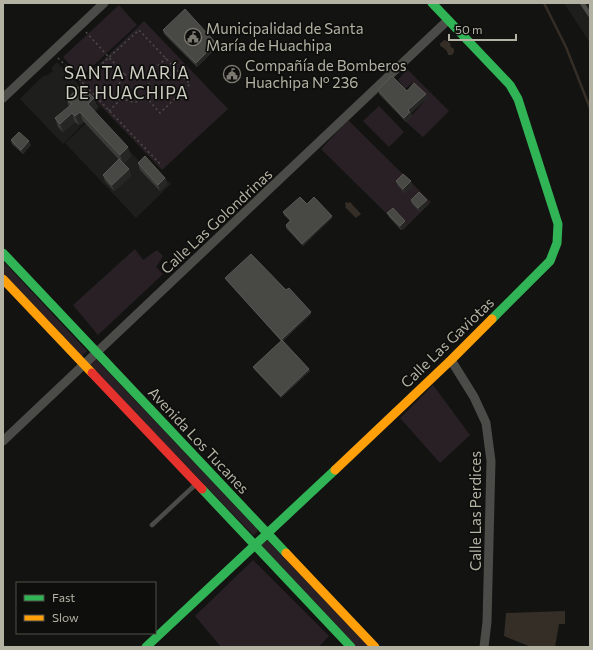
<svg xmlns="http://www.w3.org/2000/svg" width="593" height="650" viewBox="0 0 593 650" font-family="Commissioner,sans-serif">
  <rect width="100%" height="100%" fill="#131312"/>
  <g fill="#1e1e1c">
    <path d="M564,3H590V43Z"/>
    <path d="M57,62L100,107L63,144L20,99L43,76L48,75L53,71L51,68Z"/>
    <path d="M95,115L142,164L147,160L171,184L136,218L65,143Z"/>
  </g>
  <g fill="#282025">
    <path d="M119,5L137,25L81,77L63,57Z"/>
    <path d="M144,21L228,109L190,144L162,170L79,83Z"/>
    <path d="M407,69L449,111L423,137L406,122L427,98L412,83L405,89L398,80Z"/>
    <path d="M379,106L404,132L389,147L363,121Z"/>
    <path d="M348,120L431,202L403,230L321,149Z"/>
    <path d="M135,249L143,260L157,250L163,256L156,267L163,274L98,335L73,305Z"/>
    <path d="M3,261L87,351L82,356L3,273Z"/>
    <path d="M96,359L257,529V532L254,535H253L90,366L92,360Z"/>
    <path d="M433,385L470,435L440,463L400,418Z"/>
    <path d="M266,539L370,647H356L260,546Z"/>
    <path d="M253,560L329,636L319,647H221L195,616Z"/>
  </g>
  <g fill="#342e26">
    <path d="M444,40L447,41L451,44L450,46L454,49V52L452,55H448C448,54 447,51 446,50C442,46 436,46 444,40Z"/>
    <path d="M346,202L348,203L350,202L361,214L356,218L345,207L346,206L345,204Z"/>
    <path d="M565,611V624H559L555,647H531L504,636L506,613Z"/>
  </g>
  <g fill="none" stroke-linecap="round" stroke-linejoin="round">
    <path stroke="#342e26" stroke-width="2.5" d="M544,3L566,47L590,108"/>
    <g stroke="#4d4c48" stroke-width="1.5" stroke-dasharray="2 3" stroke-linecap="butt">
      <path d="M86,32L125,75"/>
      <path d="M58,58L82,82"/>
      <circle cx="134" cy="87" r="15"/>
      <path d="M147,76L166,58"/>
      <path d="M146,97L160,113L190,84L139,30L82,82L162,166"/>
      <path d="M109,111L123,97"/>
    </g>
    <g stroke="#4b4b47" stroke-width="4.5">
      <path d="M582,3L590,15"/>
      <path d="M152,525L195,485"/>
    </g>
    <g stroke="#4b4b47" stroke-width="9">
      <path d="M3,98L104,3"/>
      <path d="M451,360L474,397L486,423L491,461L487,622L484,647"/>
      <path d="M3,441L448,20"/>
    </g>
    <g stroke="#30b455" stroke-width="9">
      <path d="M432,3L510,85L518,99L558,224L557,243L550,261L492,319"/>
      <path d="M3,253L286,553"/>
      <path d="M202,489L351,647"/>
      <path d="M146,647L335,470"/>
    </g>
    <g stroke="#ff9f0a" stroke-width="9">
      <path d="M3,279L92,373"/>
      <path d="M335,470L451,360L492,319"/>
      <path d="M286,553L375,647"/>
    </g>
    <path stroke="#e5322d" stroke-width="9" d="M92,373L202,489"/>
  </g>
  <g fill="#3b3b38">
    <path d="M163,30L216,43L217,47L197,67L164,34Z"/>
    <path d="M378,90L407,91L426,94L427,98L411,113L412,116L406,122L379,94Z"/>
    <path d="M94,98L97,107L94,110L131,156L123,164L83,121L79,125L75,122L63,132L58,127L55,118L69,107L67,100Z"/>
    <path d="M11,140L31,145L23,154L12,144Z"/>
    <path d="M138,163L165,178L167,184L160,191L140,170Z"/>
    <path d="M129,169L131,176L114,191L105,181L103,175Z"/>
    <path d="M396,181H411L412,186L405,193L398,186Z"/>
    <path d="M411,200L428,204L420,212L412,204Z"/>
    <path d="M307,204L332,216V218L303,246L286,228V225L290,221L284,215L283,212Z"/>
    <path d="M387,213L407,225L401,230L389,217Z"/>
    <path d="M225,278L286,290L311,312V314L283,341L310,371L281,398L254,369L253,367L281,341L226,280Z"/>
  </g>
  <g fill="#262624">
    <path d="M216,43L217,47L197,67L196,63Z"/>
    <path d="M426,94L427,98L411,113L412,116L406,122L404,118L408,110Z"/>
    <path d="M94,98L97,107L91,113L88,104Z"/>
    <path d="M80,112L83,121L79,125L75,116Z"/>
    <path d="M72,113L75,122L63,132L60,124Z"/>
    <path d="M29,141L31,145L23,154L21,150Z"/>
    <path d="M128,147L131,156L123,164L120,155Z"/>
    <path d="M129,169L131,176L114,191L112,185Z"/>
    <path d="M165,178L167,184L160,191L158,185Z"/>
    <path d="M411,181L412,186L405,193L403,189Z"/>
    <path d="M427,200L428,204L420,212L418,208Z"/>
    <path d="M332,216V218L303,246L302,244Z"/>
    <path d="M405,221L407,225L401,230L400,226Z"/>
    <path d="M311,312V314L282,342L281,340Z"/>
    <path d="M309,369L310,371L281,398V396Z"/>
  </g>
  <g fill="#484844" stroke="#595852">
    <path d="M185,9L216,43L196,63L163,30Z"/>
    <path d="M392,76L407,91L414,83L426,94L408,110L410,112L404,118L378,90Z"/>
    <path d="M80,85L94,98L88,104L128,147L120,155L80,112L75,116L72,113L60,124L55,118L72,104L67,100Z"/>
    <path d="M19,132L29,141L21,150L11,140Z"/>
    <path d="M145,156L165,178L158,185L138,163Z"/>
    <path d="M119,159L129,169L112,185L103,175Z"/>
    <path d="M403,174L411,181L403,189L396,181Z"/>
    <path d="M419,192L427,200L418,208L411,200Z"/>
    <path d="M300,197L307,204L314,197L332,216L302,244L286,225L291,220L283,212Z"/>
    <path d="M393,208L405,221L400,226L387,213Z"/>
    <path d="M251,254L286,290L289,288L311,312L281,340L225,278Z"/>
    <path d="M282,340L309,369L281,396L253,367Z"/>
  </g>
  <defs>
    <g id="civic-ring" transform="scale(0.9)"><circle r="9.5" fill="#0e0e0d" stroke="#7c7a70" stroke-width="1.5"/><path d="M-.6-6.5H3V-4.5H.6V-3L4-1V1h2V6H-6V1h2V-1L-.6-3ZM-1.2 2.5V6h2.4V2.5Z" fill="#7c7a70"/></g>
  </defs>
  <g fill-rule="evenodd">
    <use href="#civic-ring" x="193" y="37"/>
    <use href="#civic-ring" x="232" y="74"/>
  </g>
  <g text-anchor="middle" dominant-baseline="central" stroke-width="3.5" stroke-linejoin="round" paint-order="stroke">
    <g font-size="15" fill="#b4b2a3" stroke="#0e0e0d" text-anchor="start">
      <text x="206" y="28">Municipalidad de Santa<tspan x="206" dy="17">María de Huachipa</tspan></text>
      <text x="245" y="65">Compañía de Bomberos<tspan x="245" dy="17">Huachipa Nº 236</tspan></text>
    </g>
    <g font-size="15" fill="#b4b2a3" stroke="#0e0e0d">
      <text transform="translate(216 221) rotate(-43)">Calle Las Golondrinas</text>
      <text transform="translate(447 342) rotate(-44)">Calle Las Gaviotas</text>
      <text transform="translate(199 440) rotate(47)">Avenida Los Tucanes</text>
      <text transform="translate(475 511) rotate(-90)">Calle Las Perdices</text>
    </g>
    <g font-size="17" letter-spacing="1" fill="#d0cfc4" stroke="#0e0e0d">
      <text x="127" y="72">SANTA MARÍA<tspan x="127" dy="20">DE HUACHIPA</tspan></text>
    </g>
  </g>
  <rect width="593" height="650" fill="none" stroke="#b4b2a3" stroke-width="8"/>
  <rect x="16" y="582" width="140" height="52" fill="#0e0e0d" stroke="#505049"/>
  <rect x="24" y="595" width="20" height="6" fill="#30b455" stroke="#505049"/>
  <text x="52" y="602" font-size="12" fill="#b4b2a3">Fast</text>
  <rect x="24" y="615" width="20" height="6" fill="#ff9f0a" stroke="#505049"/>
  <text x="52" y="622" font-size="12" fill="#b4b2a3">Slow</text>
  <path d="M449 34v6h67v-6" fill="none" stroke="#b4b2a3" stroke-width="2"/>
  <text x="455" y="34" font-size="12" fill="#b4b2a3" stroke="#0e0e0d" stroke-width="3" paint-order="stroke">50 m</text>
</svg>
